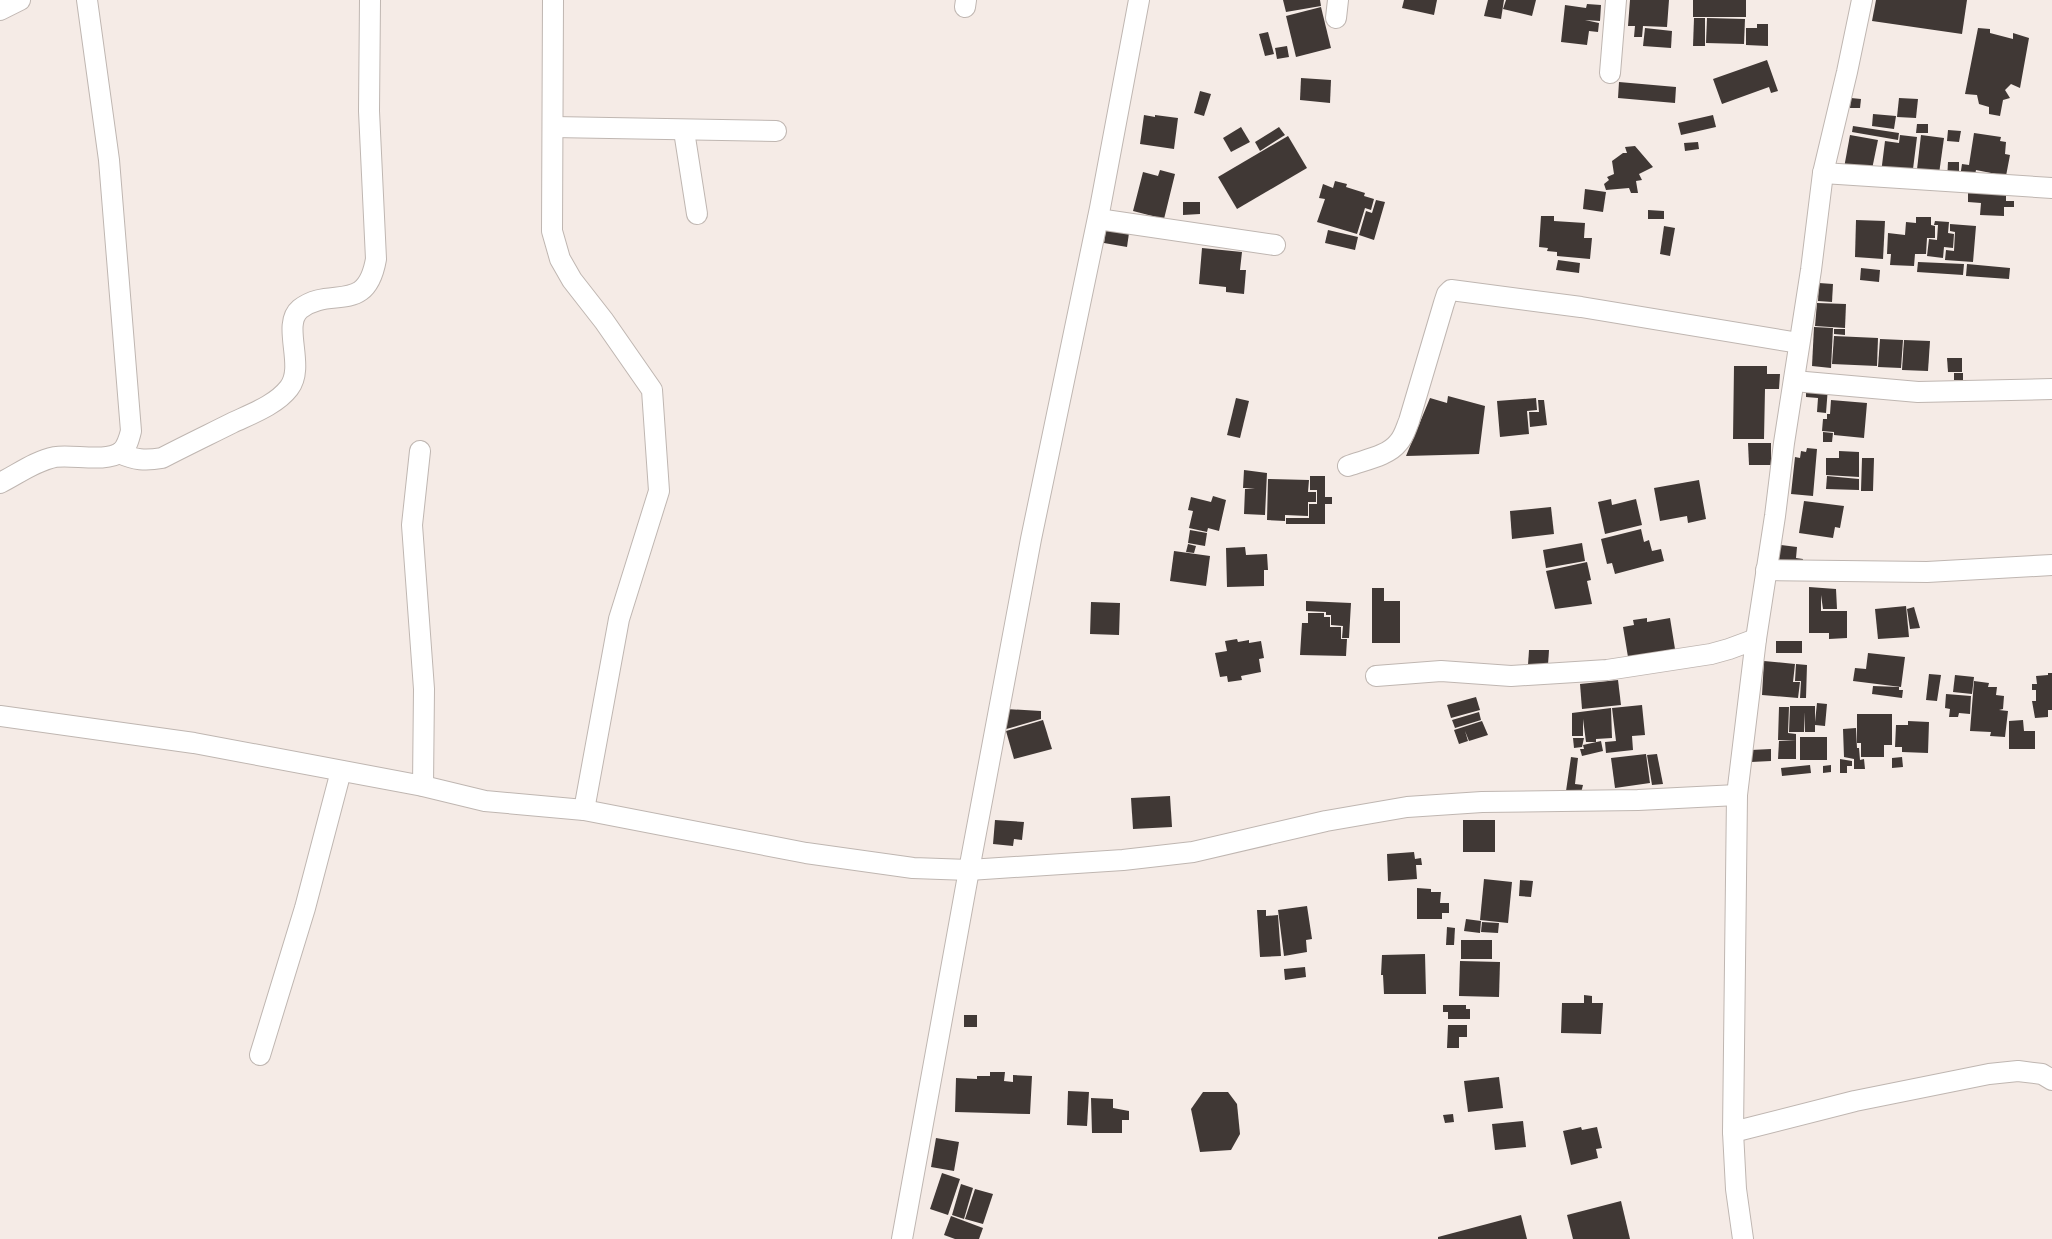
<svg xmlns="http://www.w3.org/2000/svg" width="2052" height="1239" viewBox="0 0 2052 1239" font-family="'PT Sans',sans-serif">
  <rect width="100%" height="100%" fill="#f5ebe6"/>
  <g fill="#403835">
    <path d="M1283,0H1320L1321,6L1286,12Z"/>
    <path d="M1404,0H1437L1434,15L1402,8Z"/>
    <path d="M1488,0H1504L1501,19L1484,16Z"/>
    <path d="M1506,0H1536L1532,16L1503,9Z"/>
    <path d="M1630,0H1669L1667,27L1643,26L1642,37H1634L1635,26H1628Z"/>
    <rect x="1693" y="0" width="53" height="17"/>
    <path d="M1876,0H1967L1962,34L1872,21Z"/>
    <path d="M1587,4L1601,5L1600,21L1585,20L1599,23L1598,32L1589,31L1587,45L1561,42L1565,5L1586,8Z"/>
    <path d="M1321,7L1331,48L1296,57L1286,16Z"/>
    <path d="M1694,18H1705V46H1693Z"/>
    <path d="M1707,18L1745,19L1744,44L1706,43Z"/>
    <path d="M1757,24H1768V46L1746,45V28H1757Z"/>
    <path d="M1645,28L1672,31L1671,48L1643,46Z"/>
    <path d="M1978,28L1990,29V33L2013,39V33L2029,38L2020,88L2011,84L2005,90L2010,98L2003,100L2000,116L1989,114V107L1979,104L1977,95L1965,94Z"/>
    <path d="M1268,32L1274,54L1265,56L1259,34Z"/>
    <path d="M1287,46L1289,57L1277,59L1275,48Z"/>
    <path d="M1767,60L1778,91L1771,93L1769,87L1722,104L1713,79Z"/>
    <path d="M1301,78L1331,80L1330,103L1300,100Z"/>
    <path d="M1619,82L1676,87L1675,103L1618,98Z"/>
    <path d="M1200,91L1211,94L1204,116L1194,113Z"/>
    <path d="M1851,98L1861,99L1860,108H1850Z"/>
    <path d="M1899,98L1918,99L1916,118L1897,117Z"/>
    <path d="M1873,114L1896,116L1894,129L1872,126Z"/>
    <path d="M1144,115L1155,117V115L1178,118L1174,149L1140,144Z"/>
    <path d="M1713,115L1716,127L1681,135L1678,123Z"/>
    <path d="M1917,124H1928V133H1916Z"/>
    <path d="M1853,126L1899,133L1898,140L1852,132Z"/>
    <path d="M1241,127L1250,142L1231,152L1223,138Z"/>
    <path d="M1279,127L1285,135L1260,151L1255,142Z"/>
    <path d="M1948,130L1961,131L1959,142L1947,141Z"/>
    <path d="M1974,133L2001,137L2000,141L2006,142L2005,154L2010,155L2006,176L1976,170L1974,180L1960,177L1962,164L1969,165Z"/>
    <path d="M1850,135L1878,140L1871,174L1844,168Z"/>
    <path d="M1900,135L1917,137L1912,177L1881,173L1885,141L1899,143Z"/>
    <path d="M1921,135L1944,138L1938,181L1916,178Z"/>
    <path d="M1288,136L1307,168L1237,209L1218,177Z"/>
    <path d="M1698,142L1699,149L1685,151L1684,143Z"/>
    <path d="M1635,146L1653,167L1639,174L1642,180L1636,181L1638,193H1631L1629,188L1606,190L1604,184L1609,180L1607,177L1614,174L1612,161L1623,153H1627L1625,147Z"/>
    <path d="M1948,162H1959V180H1947Z"/>
    <path d="M1160,170L1175,174L1164,219L1133,211L1143,172L1158,176Z"/>
    <path d="M1335,181L1347,184L1346,187L1365,193L1364,196L1374,199L1371,210L1365,208L1357,234L1317,222L1325,199L1319,198L1323,184L1333,188Z"/>
    <path d="M1585,189L1606,192L1603,212L1583,209Z"/>
    <path d="M1968,191L2006,192V201H2014V207H2004V216L1980,215L1981,203L1968,202Z"/>
    <path d="M1376,200L1385,202L1374,240L1359,235L1366,211L1372,213Z"/>
    <path d="M1183,202H1200V214L1183,215Z"/>
    <path d="M1648,210L1664,211V219H1648Z"/>
    <path d="M1541,216H1554V221L1585,223L1584,238H1592L1590,259L1557,256V252L1547,251L1548,248L1539,247Z"/>
    <path d="M1916,217H1931V225L1935,226V238H1927L1926,254H1915L1914,266L1890,265L1891,254H1887L1888,233L1905,235L1906,222L1916,223Z"/>
    <path d="M1856,220L1885,221L1883,259L1855,257Z"/>
    <path d="M1935,221L1949,222L1948,233L1954,234L1953,248L1944,247L1943,258L1927,256L1929,239L1937,240L1938,225H1934Z"/>
    <path d="M1950,224L1976,226L1973,262L1945,260L1946,250L1954,251L1955,232L1950,231Z"/>
    <path d="M1664,226L1675,228L1670,256L1660,254Z"/>
    <path d="M1106,229L1129,233L1127,247L1104,243Z"/>
    <path d="M1328,230L1358,237L1355,250L1325,243Z"/>
    <path d="M1202,248L1242,252L1240,270H1246L1244,294L1226,292V287L1199,284Z"/>
    <path d="M1558,260L1580,263L1579,273L1556,270Z"/>
    <path d="M1918,262L1964,264L1963,275L1917,272Z"/>
    <path d="M1967,264L2010,268L2009,279L1966,276Z"/>
    <path d="M1861,268L1880,270L1879,282L1860,280Z"/>
    <path d="M1819,283L1833,284L1832,302L1818,301Z"/>
    <path d="M1817,303L1846,304L1845,328L1815,326Z"/>
    <path d="M1814,327L1833,328L1831,368L1812,366Z"/>
    <path d="M1834,329H1845V335L1834,334Z"/>
    <path d="M1834,336L1878,338L1877,366L1832,364Z"/>
    <path d="M1880,339L1903,340L1901,368L1878,367Z"/>
    <path d="M1904,340L1930,341L1928,371L1902,370Z"/>
    <path d="M1947,358H1962V372H1948Z"/>
    <path d="M1734,366H1767V374H1780L1779,389H1765L1764,439H1733Z"/>
    <rect x="1954" y="373" width="9" height="7"/>
    <path d="M1806,386L1828,387L1826,413L1817,412L1818,398L1806,397Z"/>
    <path d="M1448,396L1485,406L1479,454L1406,456L1430,398L1447,403Z"/>
    <path d="M1236,398L1249,401L1240,438L1227,435Z"/>
    <path d="M1536,398L1537,410L1527,411L1529,434L1500,437L1497,401Z"/>
    <path d="M1538,400H1544L1547,425L1530,427L1529,412H1539Z"/>
    <path d="M1831,400L1867,403L1864,438L1834,435V432L1822,431L1823,419H1827V414H1830Z"/>
    <path d="M1823,432L1833,433L1832,442H1823Z"/>
    <path d="M1748,443H1771V465H1749Z"/>
    <path d="M1807,448L1817,449L1813,496L1791,494L1795,457L1800,458L1801,451L1806,452Z"/>
    <path d="M1839,451L1859,452V477L1826,475V458H1839Z"/>
    <path d="M1862,458H1874L1873,491H1861Z"/>
    <path d="M1244,470L1267,473L1265,515L1244,514L1245,489L1255,488H1243Z"/>
    <path d="M1310,476H1325V497H1332V504H1325V524H1286V518H1309V504H1317V490H1310Z"/>
    <path d="M1827,476L1859,479V490L1826,489Z"/>
    <path d="M1268,479L1309,480L1308,492H1316V502H1308V516L1285,515V521L1267,520Z"/>
    <path d="M1699,480L1706,519L1688,523L1687,516L1660,521L1654,488Z"/>
    <path d="M1213,496L1226,500L1219,531L1208,528L1207,532L1189,528L1193,511L1188,510L1191,497L1211,502Z"/>
    <path d="M1611,499L1612,505L1636,499L1642,525L1605,534L1598,502Z"/>
    <path d="M1804,501L1844,506L1840,528L1835,527L1833,538L1799,533Z"/>
    <path d="M1551,507L1554,534L1512,539L1510,511Z"/>
    <path d="M1641,529L1644,542L1649,540L1652,551L1661,549L1664,561L1615,574L1612,563L1607,564L1601,539Z"/>
    <path d="M1190,530L1207,533L1205,546L1188,543Z"/>
    <path d="M1582,543L1585,561L1546,568L1543,550Z"/>
    <path d="M1188,544L1196,546L1194,553L1186,552Z"/>
    <path d="M1781,545L1797,547L1796,558L1803,559L1802,567L1778,563Z"/>
    <path d="M1245,547L1246,555L1267,554L1268,570H1264V586L1227,587L1226,548Z"/>
    <path d="M1174,551L1210,556L1206,586L1170,581Z"/>
    <path d="M1587,562L1591,580L1587,581L1592,604L1555,609L1546,571Z"/>
    <path d="M1809,587L1836,589L1837,609H1823L1821,595V611H1847V638L1829,639V633H1809Z"/>
    <path d="M1372,588H1384V601H1400V643H1372Z"/>
    <path d="M1306,601L1351,603L1349,638H1342L1343,626L1331,625V615H1326V612L1306,611Z"/>
    <path d="M1091,602L1120,603L1119,635L1090,634Z"/>
    <path d="M1906,606L1909,637L1878,639L1875,609Z"/>
    <path d="M1914,607L1920,628L1910,629L1907,609Z"/>
    <path d="M1308,613H1324V617H1330V627H1341V639H1347L1346,656L1300,655L1302,623H1308Z"/>
    <path d="M1647,618V622L1670,618L1675,649L1628,657L1623,627L1634,625L1633,620Z"/>
    <path d="M1237,639L1238,642L1249,640V643L1261,641L1264,658L1259,659L1261,672L1241,676L1242,680L1228,682L1227,676L1220,677L1215,653L1227,651L1225,641Z"/>
    <rect x="1776" y="641" width="26" height="12"/>
    <path d="M1529,650H1549L1548,665H1528Z"/>
    <path d="M1868,653L1905,657L1901,687L1853,681L1855,668L1866,669Z"/>
    <path d="M1764,661L1795,664L1793,682H1800L1798,698L1762,695Z"/>
    <path d="M1796,664L1807,665L1806,698H1800L1801,681H1795Z"/>
    <path d="M2048,673H2052V710H2048V717L2035,718L2032,701H2036V690H2032V684H2037L2036,676L2048,675Z"/>
    <path d="M1929,674L1941,675L1937,701L1926,700Z"/>
    <path d="M1955,675L1974,677L1972,694L1953,692Z"/>
    <path d="M1618,680L1621,705L1582,709L1580,684Z"/>
    <path d="M1974,681L1989,683L1988,687H1997L1996,695L2004,696L2003,709L1999,710L2008,711L2005,737L1990,736L1991,732L1970,731Z"/>
    <path d="M1873,686L1899,687V690H1903L1902,698L1872,694Z"/>
    <path d="M1946,694L1971,696L1970,714L1959,713L1958,717H1949L1950,709L1945,708Z"/>
    <path d="M1476,697L1480,710L1451,718L1447,705Z"/>
    <path d="M1817,703L1827,704L1825,726L1815,725V732H1805V712L1804,732H1789L1790,706H1815V722Z"/>
    <path d="M1642,705L1645,735L1632,736L1633,750L1606,753L1605,742L1616,741L1612,708Z"/>
    <path d="M1779,707H1789L1788,733L1796,734V741L1778,740Z"/>
    <path d="M1611,708L1612,738L1596,739V742H1586L1583,719V736H1572V713Z"/>
    <path d="M1006,709L1041,711V719L1003,730Z"/>
    <path d="M1479,712L1481,720L1455,728L1452,720Z"/>
    <path d="M1857,714H1892V745H1884V757H1861V743H1857Z"/>
    <path d="M1043,720L1052,749L1014,759L1006,731Z"/>
    <path d="M2023,720L2024,731H2035V749H2009V721Z"/>
    <path d="M1482,721L1488,735L1469,741L1465,731L1468,741L1459,744L1454,730Z"/>
    <path d="M1908,721L1929,722L1928,753L1902,752V747H1895L1896,725H1908Z"/>
    <path d="M1856,728L1857,748H1859L1860,760L1864,759L1865,769H1854V759L1844,757L1843,729Z"/>
    <rect x="1800" y="737" width="27" height="23"/>
    <path d="M1573,738H1584L1582,747L1574,748Z"/>
    <path d="M1601,741L1603,751L1582,756L1580,749H1584L1583,745Z"/>
    <path d="M1779,741H1796V759H1778Z"/>
    <path d="M1771,749V761L1751,762V750Z"/>
    <path d="M1646,754L1650,783L1615,788L1611,758Z"/>
    <path d="M1657,754L1663,784L1652,785L1647,755Z"/>
    <path d="M1571,757L1578,758L1575,784L1583,785L1581,793L1566,791Z"/>
    <path d="M1902,757L1903,767L1892,768V758Z"/>
    <path d="M1840,759L1852,761V766H1847V773H1840Z"/>
    <path d="M1810,765L1811,773L1782,776L1781,768Z"/>
    <path d="M1831,765V772L1823,773V766Z"/>
    <path d="M1170,796L1172,827L1133,829L1131,798Z"/>
    <path d="M995,820L1024,822L1022,840L1014,839L1013,846L993,844Z"/>
    <rect x="1463" y="820" width="32" height="32"/>
    <path d="M1414,852L1415,859L1421,858L1422,865H1416L1417,879L1388,881L1387,854Z"/>
    <path d="M1484,879L1512,882L1508,923L1480,920Z"/>
    <path d="M1520,880L1533,881L1531,897L1519,896Z"/>
    <path d="M1417,888L1431,889V892H1441L1440,903H1449V913H1442V919H1417Z"/>
    <path d="M1307,906L1312,939L1306,940L1307,952L1284,956L1278,910Z"/>
    <path d="M1257,910H1266V916L1278,915L1281,956L1260,957Z"/>
    <path d="M1466,919L1481,921L1480,933L1464,931Z"/>
    <path d="M1482,922L1499,923L1498,933L1481,932Z"/>
    <path d="M1447,927L1455,928L1454,945H1446Z"/>
    <rect x="1461" y="940" width="31" height="19"/>
    <path d="M1425,954L1426,994H1384L1383,975H1381L1382,955Z"/>
    <path d="M1460,961L1500,962L1499,997L1459,996Z"/>
    <path d="M1305,967L1306,977L1285,980L1284,969Z"/>
    <path d="M1584,995L1592,996V1003H1603L1601,1034L1561,1033L1562,1003H1584Z"/>
    <path d="M1443,1005H1466V1009H1470V1019H1448V1012H1443Z"/>
    <rect x="964" y="1015" width="13" height="12"/>
    <path d="M1448,1025H1467V1037H1459V1048H1447Z"/>
    <path d="M990,1072H1005L1004,1081L1013,1082V1075L1032,1076L1030,1114L955,1112L956,1078L977,1079V1076H990Z"/>
    <path d="M1499,1077L1503,1108L1468,1112L1464,1081Z"/>
    <path d="M1068,1091L1089,1092L1087,1126L1067,1125Z"/>
    <path d="M1203,1092H1228L1237,1104L1240,1134L1231,1150L1200,1152L1191,1109Z"/>
    <path d="M1091,1098L1113,1099V1108L1129,1111V1120H1122V1133H1092Z"/>
    <path d="M1453,1114L1454,1122L1445,1123L1443,1115Z"/>
    <path d="M1523,1121L1526,1147L1495,1150L1492,1124Z"/>
    <path d="M1581,1127L1582,1130L1597,1127L1602,1148L1596,1149L1598,1158L1571,1165L1563,1131Z"/>
    <path d="M936,1138L959,1142L954,1171L931,1167Z"/>
    <path d="M942,1173L960,1179L948,1215L930,1209Z"/>
    <path d="M961,1184L973,1188L964,1219L952,1215Z"/>
    <path d="M975,1189L993,1194L983,1224L965,1219Z"/>
    <path d="M1621,1201L1630,1239H1573L1567,1215Z"/>
    <path d="M1521,1215L1527,1239H1438V1237Z"/>
    <path d="M951,1216L983,1228L979,1239H955L944,1235Z"/>
  </g>
  <g fill="none" stroke-linecap="round" stroke-linejoin="round">
    <g stroke="#bfb6b1" stroke-width="22">
      <g id="minor">
        <path d="M553,0L552,231L560,259L572,280L604,321L652,390L659,491L619,619L584,810"/>
        <path d="M965,7L966,0"/>
        <path d="M0,10L20,0"/>
        <path d="M1336,18L1338,0"/>
        <path d="M1610,73L1616,0"/>
        <path d="M553,127L776,131"/>
        <path d="M684,131L697,214"/>
        <path d="M1823,173L2052,188"/>
        <path d="M1098,219L1275,245"/>
        <path d="M1794,381L1918,392L2052,389"/>
        <path d="M420,451L412,525L424,689L423,786"/>
        <path d="M119,453C135,460 145,461 162,458C185,446 208,435 232,423C251,414 276,405 289,388C306,366 281,325 300,309C331,285 366,316 376,259L369,111L370,0"/>
        <path d="M1348,466C1364,460 1388,456 1398,443C1404,437 1406,428 1409,421L1444,303L1447,294L1451,290L1581,307L1799,343"/>
        <path d="M0,483C18,474 35,461 55,457C73,454 105,463 121,452C127,447 129,439 131,431L109,160L87,0"/>
        <path d="M1766,570L1927,572L2052,565"/>
        <path d="M1376,676L1441,671L1511,676L1607,670L1711,654L1729,649L1756,639"/>
        <path d="M0,716L194,743L423,786L485,801L584,810L806,853L913,868L969,870L1123,860L1193,852L1326,821L1407,807L1482,802L1638,800L1737,795"/>
        <path d="M260,1055L305,908L341,771"/>
        <path d="M1733,1132L1855,1101L1989,1074L2018,1071L2042,1074L2052,1080"/>
        <path d="M902,1239L969,870L1031,539L1100,208L1139,0"/>
        <path d="M1743,1239L1736,1189L1733,1132L1737,795L1756,639L1775,516L1784,443L1811,270L1823,173L1847,72L1862,0"/>
      </g>
    </g>
    <use href="#minor" stroke="#fff" stroke-width="20"/>
  </g>
</svg>
